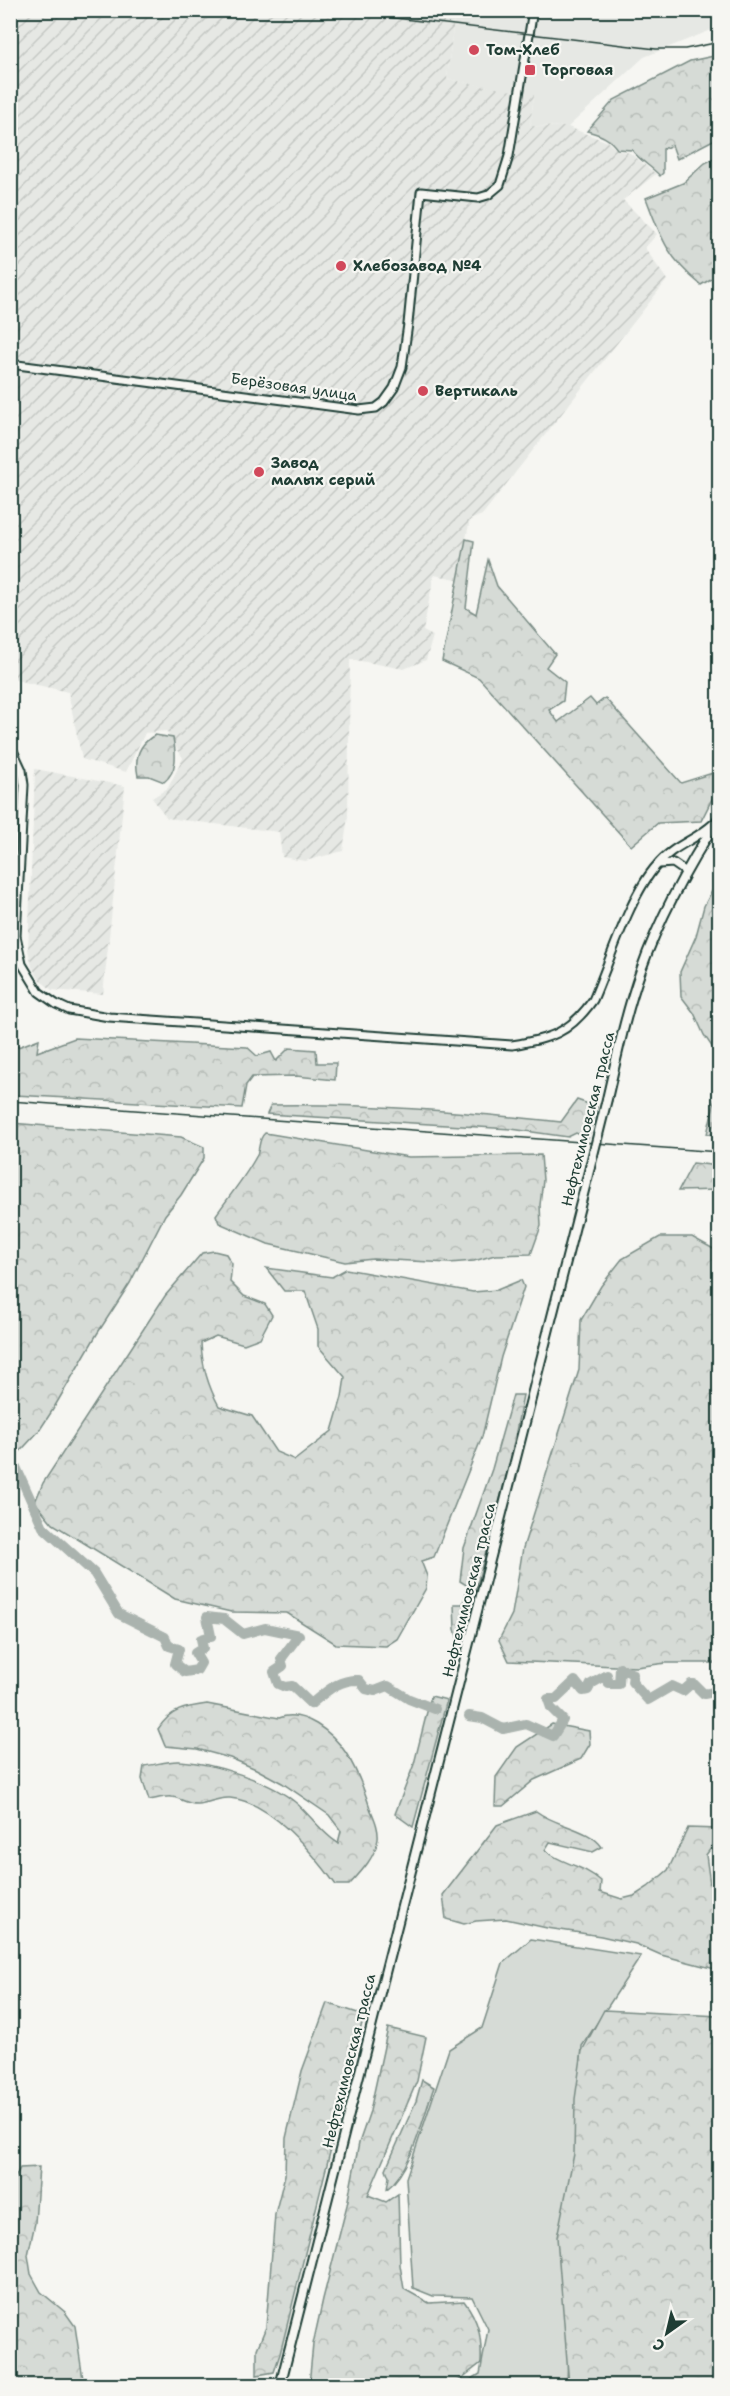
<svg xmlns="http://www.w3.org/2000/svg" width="730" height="2396" font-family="'Shantell Sans',sans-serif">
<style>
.built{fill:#e6e8e4}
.industrial{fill:url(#industrial-furrows)}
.green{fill:#d6dbd6;stroke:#7a8c85;stroke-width:1.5}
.forest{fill:url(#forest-crowns);stroke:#7a8c85;stroke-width:1.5}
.cemetery{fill:url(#cemetery-stones);stroke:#7a8c85;stroke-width:1.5}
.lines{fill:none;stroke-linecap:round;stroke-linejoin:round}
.river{stroke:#aab3ae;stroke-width:10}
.tertiary-casing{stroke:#1f3d34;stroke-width:11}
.secondary-casing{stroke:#1f3d34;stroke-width:12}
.tertiary{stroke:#f6f6f2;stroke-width:7}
.secondary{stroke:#f6f6f2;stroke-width:8}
.rail{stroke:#1f3d34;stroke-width:1.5}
.secondary-bridge-casing{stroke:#1f3d34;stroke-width:12;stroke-linecap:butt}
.secondary-bridge{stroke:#f6f6f2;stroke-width:8}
.poi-dot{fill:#d1495b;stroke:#f6f6f2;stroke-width:2}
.labels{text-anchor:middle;stroke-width:4.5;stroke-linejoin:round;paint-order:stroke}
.poi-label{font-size:15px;font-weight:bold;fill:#1f3d34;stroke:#f6f6f2;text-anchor:start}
.street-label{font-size:15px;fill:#1f3d34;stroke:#f6f6f2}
</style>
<defs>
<pattern id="industrial-furrows" width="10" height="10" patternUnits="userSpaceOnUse" patternTransform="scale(1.5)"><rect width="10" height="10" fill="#e6e8e4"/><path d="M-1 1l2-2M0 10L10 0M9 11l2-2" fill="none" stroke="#c5c8c4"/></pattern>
<pattern id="forest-crowns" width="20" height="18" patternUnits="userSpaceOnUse" patternTransform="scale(1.5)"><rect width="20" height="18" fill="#d6dbd6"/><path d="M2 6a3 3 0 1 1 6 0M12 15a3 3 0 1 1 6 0" fill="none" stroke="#b7bdb8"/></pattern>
<pattern id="cemetery-stones" width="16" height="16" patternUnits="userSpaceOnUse" patternTransform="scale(1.5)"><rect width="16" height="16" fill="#d6dbd6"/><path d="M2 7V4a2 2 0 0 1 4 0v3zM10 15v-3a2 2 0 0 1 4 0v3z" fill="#b7bdb8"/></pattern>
</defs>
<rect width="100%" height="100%" fill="#f6f6f2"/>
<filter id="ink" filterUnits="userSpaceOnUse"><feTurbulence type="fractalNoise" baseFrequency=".0167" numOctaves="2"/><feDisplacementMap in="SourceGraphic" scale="12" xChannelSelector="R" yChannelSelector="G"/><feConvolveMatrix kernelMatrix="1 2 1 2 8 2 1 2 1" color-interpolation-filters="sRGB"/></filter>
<g filter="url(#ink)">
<path class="built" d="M685,10L719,15V27L644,57L568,127L530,126L534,96L447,79L455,11Z"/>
<g class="industrial">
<path d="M11,11H455L447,79L534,95L530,126L568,127L608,142L617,150L630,153L656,174L623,200L657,234L645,248L667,280L482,515L470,520L457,579L434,575L423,631L433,636L426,660L404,669L350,659L348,816L343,851L305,861L282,857L279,832L167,818L152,798L168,788L183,758L166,731L145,733L126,772L82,759L68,692L11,679Z"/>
<path d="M35,769L125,786L103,994L52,990L40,980L32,967L28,950Z"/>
</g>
<path class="green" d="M531,1939L641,1956L582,2046L572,2191L567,2385H462L480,2374L488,2329L472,2297L433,2296L413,2288L406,2178L449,2049L482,2028L503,1963Z"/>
<g class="forest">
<path d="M719,55V137L677,159L672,145L663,149V173L660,176C651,166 640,161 632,150L617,149C609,137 600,135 587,131L614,100L690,61Z"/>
<path d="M719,156V274L701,285C667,257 661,238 646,198L683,183L705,163Z"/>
<path d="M466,539L474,541L466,608L476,614L488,560L497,586L555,654L546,667L565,682L563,701L549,710L558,722L590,698L596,705L605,698L681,783L719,771V785L701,821L658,823L631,846L479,678L442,661Z"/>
<path d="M155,735L173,738C176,753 178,771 164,782L149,776H138C134,758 139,744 155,735Z"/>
<path d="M719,878V1057L704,1035L694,1013L681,996L680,972L696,936L704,906Z"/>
<path d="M11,1034L18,1047L39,1039L37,1052L75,1038L247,1047L257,1056L271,1052L276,1061L289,1048L316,1050L317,1063H336L335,1080L296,1076L252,1077L246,1085L242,1108L15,1095L11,1093Z"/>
<path d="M577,1100L597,1107L588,1138L576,1133L568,1137L511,1129L267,1114L271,1105C368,1103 464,1112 561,1122Z"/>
<path d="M11,1123L181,1137L204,1147V1158L181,1195L165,1215L130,1283L97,1334L52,1411L39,1431L11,1461Z"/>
<path d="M265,1133L409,1157L541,1155L543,1180L540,1205L541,1226L531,1254L495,1255L474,1261L449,1263L373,1259L345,1262L268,1244L219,1223L216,1215C230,1195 246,1176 257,1155C260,1148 258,1139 265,1133Z"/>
<path d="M693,1163L719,1166V1190L678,1191Z"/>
<path d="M660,1237H692L719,1252V1663H666L636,1667L509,1661L499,1640L512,1614L523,1548L579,1370L581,1320L601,1286L622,1259Z"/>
<path d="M214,1251L226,1254L232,1264L230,1282L244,1296L265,1304L272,1315L260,1338L244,1344L216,1336L201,1343C202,1366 208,1386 219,1406L252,1416L276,1452L295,1460L332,1431L342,1397L345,1377L318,1346V1329L305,1291H284L266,1268L332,1277L346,1269L473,1292L497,1290L521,1280L524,1287L501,1357L482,1437L434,1557L421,1561L427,1576L426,1588L397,1639L386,1646L336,1644L287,1613L231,1612L175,1599L53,1524L35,1502L43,1483L165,1296L202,1253Z"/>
<path d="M513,1395H523L511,1458L460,1648L455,1629L454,1604H463L468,1586L460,1581L464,1548L492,1469Z"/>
<path d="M431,1696L447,1700L413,1827L395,1814L414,1764Z"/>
<path d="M207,1704L279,1718C303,1708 333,1733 346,1753C357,1770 364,1789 370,1808C374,1818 379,1828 378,1839C375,1858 361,1872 349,1885H336C314,1854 270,1801 230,1798C219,1797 209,1803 198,1804C188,1805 181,1798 172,1797C165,1796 156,1799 149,1800L142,1779L144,1766C155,1765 169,1760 180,1761C213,1763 270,1781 295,1802C310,1814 322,1834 338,1843L341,1831L329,1815L282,1783L256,1769L230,1758L197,1749L165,1746L158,1729C171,1709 185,1707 207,1704Z"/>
<path d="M552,1724L589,1731L590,1744L581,1759L534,1780L503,1806H495L496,1777L517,1747Z"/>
<path d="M536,1811C557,1827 589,1828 602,1847L593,1852L550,1842L545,1850C562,1865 582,1864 601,1881L600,1892L622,1899L634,1896L648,1887L668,1870L688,1828L719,1829V1837L706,1855L710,1884L719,1892V1970L661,1955L636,1944L601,1936L547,1928L506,1919L476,1921L464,1924L446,1919L443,1895L497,1825Z"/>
<path d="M327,2003L364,2015L280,2354L274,2372L257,2375V2349L266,2327L275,2214L285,2175L286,2138L302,2071Z"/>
<path d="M604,2010L719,2016V2385H569L557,2237L574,2154L575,2099L582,2051Z"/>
<path d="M388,2028L426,2037L417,2081L368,2195L386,2202L398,2194L400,2265L404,2289L429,2303L464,2301C479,2321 482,2337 481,2363L453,2385H309L313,2344L323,2299L347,2205L359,2143L370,2111Z"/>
<path d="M422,2080L434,2087C423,2117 412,2170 387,2189L389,2177L386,2169L416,2101Z"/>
<path d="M39,2167L35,2223L28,2255L31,2274L41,2292L65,2312L75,2326L83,2379L87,2385H11V2186L20,2168Z"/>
</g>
<path class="cemetery" d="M719,1082V1135L707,1134Z"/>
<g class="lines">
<g class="river">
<path d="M10,1470L16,1467L43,1527L94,1573L119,1614L165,1637L169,1646L179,1649L175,1664L185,1672L197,1670L201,1663L195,1653L203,1648L201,1639L211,1636L207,1617L224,1619L243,1634L265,1628L299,1635L281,1659L283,1666L274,1672L278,1684L285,1687L292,1686L311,1704C326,1692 338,1679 359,1680L366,1689L375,1691L388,1686L409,1699L435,1709"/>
<path d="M469,1716L482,1718L503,1729L526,1724L553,1736L563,1720L551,1708L548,1699H556L575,1681L583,1691L588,1690L591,1684L607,1675L609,1684H619L620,1668L633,1674L632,1682L648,1700L672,1686L683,1691L691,1684H694L704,1694L714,1692L720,1695"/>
</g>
<g class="tertiary-casing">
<g id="tertiary">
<path d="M10,364L359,410L376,408L384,402L394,388L402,367L408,324L421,192L478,198L488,195L500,185L509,156L533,10"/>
<path d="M10,744L22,770L24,785L16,936L22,964L39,992L56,1004L69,1010L109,1017L512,1045C551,1038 569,1034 593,1000C610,961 630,895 657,865C672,846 696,840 713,824"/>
<path d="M659,864L673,863L686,872"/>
</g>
</g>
<g class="secondary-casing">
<g id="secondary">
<path d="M607,1099C617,1056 626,1012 641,970C660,916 689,864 720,816"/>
<path d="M280,2386L590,1167"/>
</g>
</g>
<use href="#tertiary" class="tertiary"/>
<use href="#secondary" class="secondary"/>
<g class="rail">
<path d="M328,10L656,49H685L720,42"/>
<path d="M10,1101L720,1152"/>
</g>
<g class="secondary-bridge-casing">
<path id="secondary-bridge" d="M590,1167L607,1099"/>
</g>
<use href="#secondary-bridge" class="secondary-bridge"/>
</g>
</g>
<g class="poi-dot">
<circle cx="474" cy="50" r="6"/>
<rect x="524" y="64" width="12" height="12" rx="3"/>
<circle cx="341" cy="266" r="6"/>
<circle cx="423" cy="391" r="6"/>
<circle cx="259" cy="472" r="6"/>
</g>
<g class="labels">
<g class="poi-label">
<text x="486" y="55">Том-Хлеб</text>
<text x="542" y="75">Торговая</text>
<text x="353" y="271">Хлебозавод №4</text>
<text x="435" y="396">Вертикаль</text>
<text x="271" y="468">Завод<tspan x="271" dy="17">малых серий</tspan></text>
</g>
<g class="street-label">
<text transform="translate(294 387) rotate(8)" y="5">Берёзовая улица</text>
<text transform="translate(588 1119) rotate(-76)" y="5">Нефтехимовская трасса</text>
<text transform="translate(469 1590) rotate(-76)" y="5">Нефтехимовская трасса</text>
<text transform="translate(349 2061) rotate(-76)" y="5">Нефтехимовская трасса</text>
</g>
</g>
<rect width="730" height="2396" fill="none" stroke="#f6f6f2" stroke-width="36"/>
<rect x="18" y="18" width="694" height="2360" fill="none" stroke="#1f3d34" stroke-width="2" filter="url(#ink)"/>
<g transform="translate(667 2333) rotate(214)" stroke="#f6f6f2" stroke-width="4.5" paint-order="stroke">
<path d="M0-4.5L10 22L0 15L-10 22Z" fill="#1f3d34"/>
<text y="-9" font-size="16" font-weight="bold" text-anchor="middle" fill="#1f3d34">С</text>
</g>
</svg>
